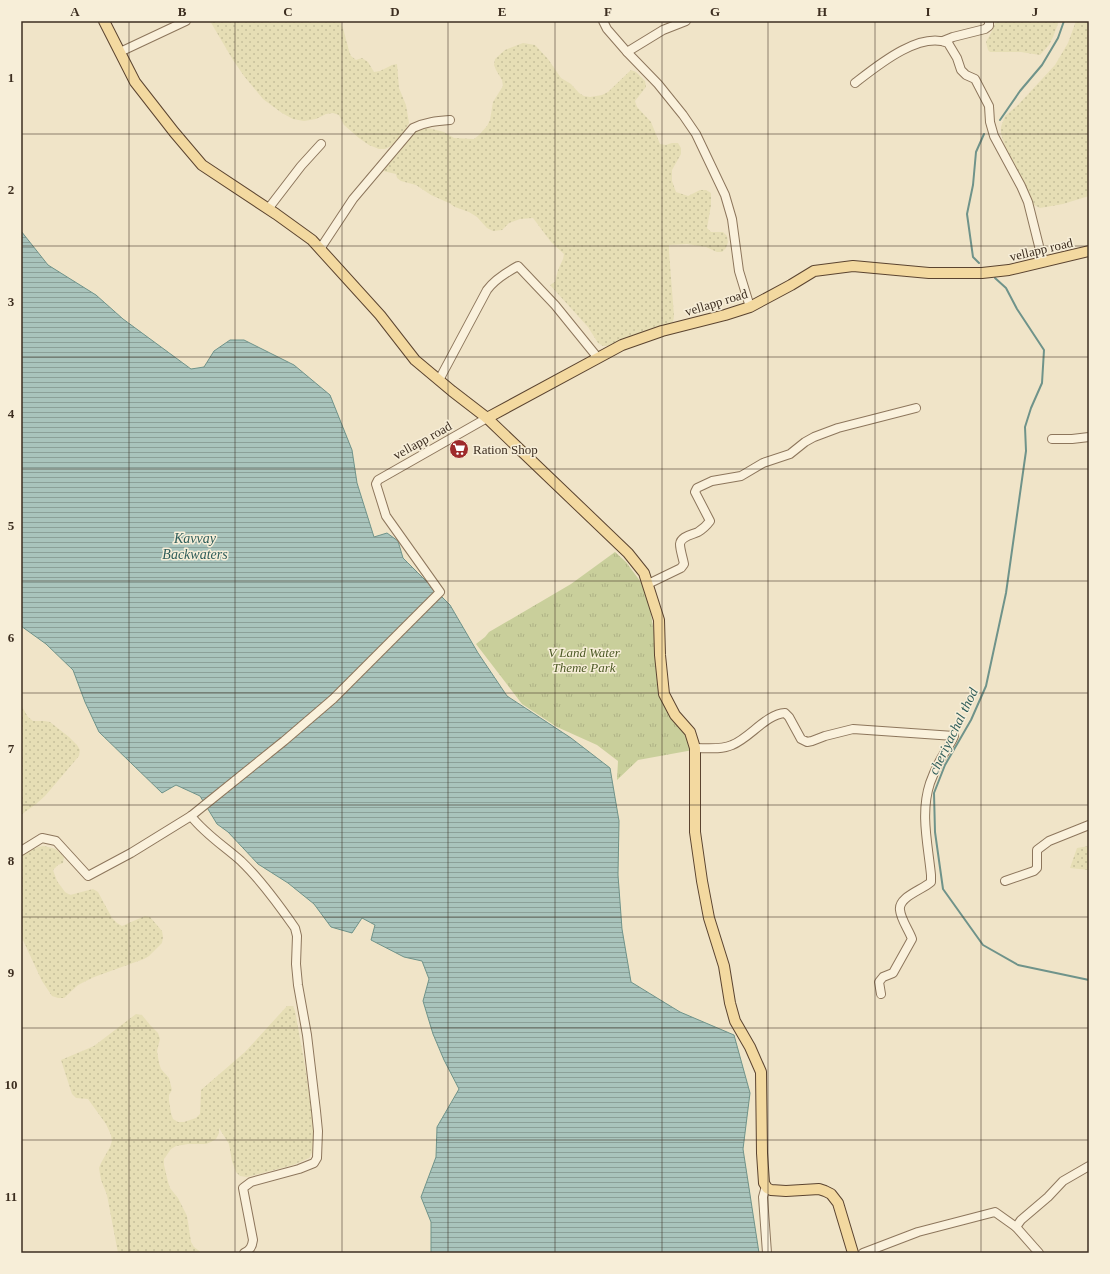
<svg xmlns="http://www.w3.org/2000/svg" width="1110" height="1274" font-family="Georgia,serif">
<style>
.farmland{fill:url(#farmland-dots)}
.grass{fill:url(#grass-tufts)}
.water{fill:url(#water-rules);stroke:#6f938a}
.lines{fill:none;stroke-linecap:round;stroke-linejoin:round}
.stream{stroke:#6f938a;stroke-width:2}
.minor-casing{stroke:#8d765c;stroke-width:10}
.major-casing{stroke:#5b4430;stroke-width:12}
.minor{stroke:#faf1dc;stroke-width:8}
.major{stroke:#f3d9a0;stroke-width:10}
.grid{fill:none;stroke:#3d2e20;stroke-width:1;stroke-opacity:0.55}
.labels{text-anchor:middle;stroke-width:3;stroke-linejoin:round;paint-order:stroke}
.street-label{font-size:13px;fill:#3d2e20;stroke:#f7eed8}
.poi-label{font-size:13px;fill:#3d2e20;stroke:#f7eed8;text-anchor:start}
.park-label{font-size:13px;font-style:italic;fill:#4d5a26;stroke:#f7eed8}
.water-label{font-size:14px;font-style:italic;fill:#2f5d5a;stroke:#f7eed8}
.neatline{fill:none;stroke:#3d2e20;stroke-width:1.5}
.grid-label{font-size:13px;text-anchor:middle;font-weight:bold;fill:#3d2e20}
</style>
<defs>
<pattern id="farmland-dots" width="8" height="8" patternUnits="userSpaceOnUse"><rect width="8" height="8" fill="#e6deb5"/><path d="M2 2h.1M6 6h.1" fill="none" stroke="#c6bf9b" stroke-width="1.8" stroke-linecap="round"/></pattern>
<pattern id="grass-tufts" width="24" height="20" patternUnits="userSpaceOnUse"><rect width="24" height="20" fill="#c9cf9b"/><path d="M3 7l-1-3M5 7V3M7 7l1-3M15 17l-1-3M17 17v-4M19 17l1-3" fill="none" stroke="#aeb285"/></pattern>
<pattern id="water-rules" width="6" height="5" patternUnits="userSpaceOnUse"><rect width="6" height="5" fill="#a9c4bc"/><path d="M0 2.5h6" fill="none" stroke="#8ba098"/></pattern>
</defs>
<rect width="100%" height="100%" fill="#f0e4c8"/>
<g class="farmland">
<path d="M210,21H340L343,28L349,51L351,56L356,60L362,58L368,62L374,72L380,71L392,65L397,64L399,88L406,105L409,123L400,139L391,146L385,149H379L369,145L359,138L344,125L339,115L333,113L326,114L316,119L304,121L293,119L282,113L263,99L244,76L233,60Z"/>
<path d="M996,21H1059L1053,37L1049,45L1040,55L1021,52H990L988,50L986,42L992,31Z"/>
<path d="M1076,21H1089V196L1063,204L1040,208L1034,205L1031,200L1021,177L1006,150L1001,133V127L1005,116L1018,105L1055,65L1068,43Z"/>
<path d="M523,43L535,45L548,59L561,78L571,84L579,93L584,96L590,97L602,95L608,92L631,70L636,72L645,81L646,87L635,101L637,107L651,122L660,144L666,145L672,143H678L681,148V154L672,170V181L676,192L688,196L700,190H706L711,193V205L707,228L711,232H723L727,236L728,242L726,248L722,252H717L706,247L687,244L669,245V252L674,316L673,322L668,325L633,336L609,346H603L598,343L588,327L550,285L555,282L558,270L563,259L564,254L551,242L533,218L520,219L509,223L502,230L493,231L487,228L477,217L469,212L455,207L449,203L431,195L416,185L401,181L397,178L396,174L383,171L413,132L424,127L444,132L454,138L474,139L479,135L487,126L490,120L493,102L503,86L502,80L496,70L494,65L495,59L505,50Z"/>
<path d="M21,705L28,717L33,721H44L50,722L69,737L77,745L80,750L79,756L45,796L36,804L21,815Z"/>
<path d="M44,846L56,849L64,857L63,863L58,865L53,870L57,881L65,892L70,895L93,889L98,892L112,918L117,923L122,926L145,916L150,917L162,931L163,937L162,943L149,956L144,959L94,977L78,985L64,998H58L52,996L42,981L21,936V855L38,847Z"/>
<path d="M1089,846V870L1070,868L1077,848Z"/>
<path d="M287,1006H293L295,1011L306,1072L314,1127L312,1152L309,1158L293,1165L247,1177L240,1176L236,1172L232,1161L229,1144L219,1128V1133L216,1139L211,1142L206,1144H188L176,1146L171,1149L164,1159V1165L168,1182L170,1188L178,1198L187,1216L191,1242L194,1247L202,1253H118L107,1195L101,1180L99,1168L101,1163L110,1147L112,1141L111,1135L106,1124L88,1099L76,1098L72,1094L61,1060L94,1046L136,1014L142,1015L150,1025L158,1033L160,1039L157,1051L159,1063L161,1069L169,1078L172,1090L169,1095V1101L171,1113L173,1119L178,1122H184L196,1118L200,1114L201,1090L245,1052Z"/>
</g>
<path class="grass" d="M615,552L626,562L643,585L648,596L655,639L659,681L693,750L638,760L617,780L618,761L597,745L557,727L522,704L476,644L485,637L489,632L571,584Z"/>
<path class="water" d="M21,231L48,265L96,295L123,319L191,369L204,367L214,351L230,340H244L294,365L330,395L352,450L357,483L374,537L387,533L398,541L403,558L450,605L478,653L507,696L571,738L610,768L619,821L618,875L622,929L631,982L680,1012L734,1035L750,1093L743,1149L759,1253H431V1222L421,1197L436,1157L437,1127L459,1089L444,1060L433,1034L423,1001L429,979L422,961L404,957L371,940L375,925L362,918L352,933L331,927L314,904L288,883L258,864L228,832L217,824L200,796L176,785L162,793L99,732L85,702L73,670L46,644L21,626Z"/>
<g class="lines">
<g class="stream">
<path d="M1000,120L1020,91L1042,65L1058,38L1064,21"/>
<path d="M979,263L973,257L967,214L973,185L976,152L984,134"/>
<path d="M995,278L1006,288L1017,309L1044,350L1042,383L1031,408L1025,427L1026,451L1006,593L986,686L971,720L945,765L934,793L935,832L943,889L983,945L1018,965L1089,980"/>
</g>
<g class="minor-casing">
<g id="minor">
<path d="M603,21L607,29L627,52L658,84L683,115L696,134L725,195L732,219L739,271L750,307"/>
<path d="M943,41L953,37L985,29L989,26V21"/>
<path d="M120,52L186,21"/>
<path d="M627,52L663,30L686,21"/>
<path d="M855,83C877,66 919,31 948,43L957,58L961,70L966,75L975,79L989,106L990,122L994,136L1021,186L1028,202L1043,262"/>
<path d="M268,209L301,166L321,144"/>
<path d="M320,249L353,199L413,128C425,122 437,121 450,120"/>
<path d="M439,380L487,290C495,279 507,272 518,266L555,305L598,358"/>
<path d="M1052,439H1072L1089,437"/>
<path d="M648,584L681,568L684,564C683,558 680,550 680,544C681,536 692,535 698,532C703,529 707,525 710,521L695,492L697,488L712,481L741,476L763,463L790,454L805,442L814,437L838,428L916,408"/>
<path d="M695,748C706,748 721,750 732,745C750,738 766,714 785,713L789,717L801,739L807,742L812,741L825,736L853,729L954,736C952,742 948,746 945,752C939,761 934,772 930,783C920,813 928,844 931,875V882C922,890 898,897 900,910C901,920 909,930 912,939L893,973L883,977L879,982L881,994"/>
<path d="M191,816C205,834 224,846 241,861C261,880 279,905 295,928L297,936L296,964L298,985L307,1035L316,1111L318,1131L317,1158L314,1163L299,1169L251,1182L243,1188L253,1240C252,1247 250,1250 244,1253"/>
<path d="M21,851L42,838L56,841L88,876L131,853L191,816L284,741L333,699L440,592L386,516L376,484L378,480L487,418"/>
<path d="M1005,881L1034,871L1037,868V850L1049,841L1089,825"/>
<path d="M766,1186L763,1197L767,1253"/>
<path d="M1016,1227L1039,1253"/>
<path d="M863,1253L918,1232L995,1212L1016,1227L1021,1220L1048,1197L1063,1181L1089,1166"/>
</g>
</g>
<g class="major-casing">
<g id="major">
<path d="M104,21L135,82L174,132L202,165L276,214L312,240L380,315L415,360L452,391L487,418L628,553L644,573L659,620L660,655L664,694L675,715L690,732L695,748V832L702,881L709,918L724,966L730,1003L735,1021L750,1047L761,1072L762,1153L764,1183L767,1188L771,1190L786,1191L819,1189L825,1191L831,1194L838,1203L853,1253"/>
<path d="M487,418L622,345L662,331L725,315L750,307L791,285L814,271L853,266L929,273H982L1009,270L1089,251"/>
</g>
</g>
<use href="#minor" class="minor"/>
<use href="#major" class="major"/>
</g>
<path class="grid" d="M129,21V1253M235,21V1253M342,21V1253M448,21V1253M555,21V1253M662,21V1253M768,21V1253M875,21V1253M981,21V1253M21,134H1089M21,246H1089M21,357H1089M21,469H1089M21,581H1089M21,693H1089M21,805H1089M21,917H1089M21,1028H1089M21,1140H1089"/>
<defs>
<g id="supermarket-disc" transform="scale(1)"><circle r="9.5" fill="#9e2a2b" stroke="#f7eed8"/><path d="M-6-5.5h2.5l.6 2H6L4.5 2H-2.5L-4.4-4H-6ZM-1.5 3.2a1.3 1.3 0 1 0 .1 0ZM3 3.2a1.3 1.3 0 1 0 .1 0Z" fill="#fff"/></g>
</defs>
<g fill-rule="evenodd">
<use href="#supermarket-disc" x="459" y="449"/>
</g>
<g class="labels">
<g class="street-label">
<text transform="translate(1041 249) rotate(-13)" y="5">vellapp road</text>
<text transform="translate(716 302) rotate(-17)" y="5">vellapp road</text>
<text transform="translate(422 440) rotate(-29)" y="5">vellapp road</text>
</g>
<g class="poi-label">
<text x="473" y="454">Ration Shop</text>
</g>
<g class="park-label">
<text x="584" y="657">V Land Water<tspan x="584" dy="15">Theme Park</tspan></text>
</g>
<g class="water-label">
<text x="195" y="543">Kavvay<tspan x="195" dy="16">Backwaters</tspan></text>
<text transform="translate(953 731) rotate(-64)" y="5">cheriyachal thod</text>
</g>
</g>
<rect width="1110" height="1274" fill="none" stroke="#f7eed8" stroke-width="44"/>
<rect x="22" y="22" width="1066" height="1230" class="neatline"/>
<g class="grid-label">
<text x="75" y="16">A</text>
<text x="182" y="16">B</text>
<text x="288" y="16">C</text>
<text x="395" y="16">D</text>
<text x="502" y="16">E</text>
<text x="608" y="16">F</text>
<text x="715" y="16">G</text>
<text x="822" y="16">H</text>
<text x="928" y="16">I</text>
<text x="1035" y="16">J</text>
<text x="11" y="82">1</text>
<text x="11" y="194">2</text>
<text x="11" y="306">3</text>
<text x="11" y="418">4</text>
<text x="11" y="530">5</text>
<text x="11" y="642">6</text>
<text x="11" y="753">7</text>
<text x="11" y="865">8</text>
<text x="11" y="977">9</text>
<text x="11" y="1089">10</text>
<text x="11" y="1201">11</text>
</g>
</svg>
